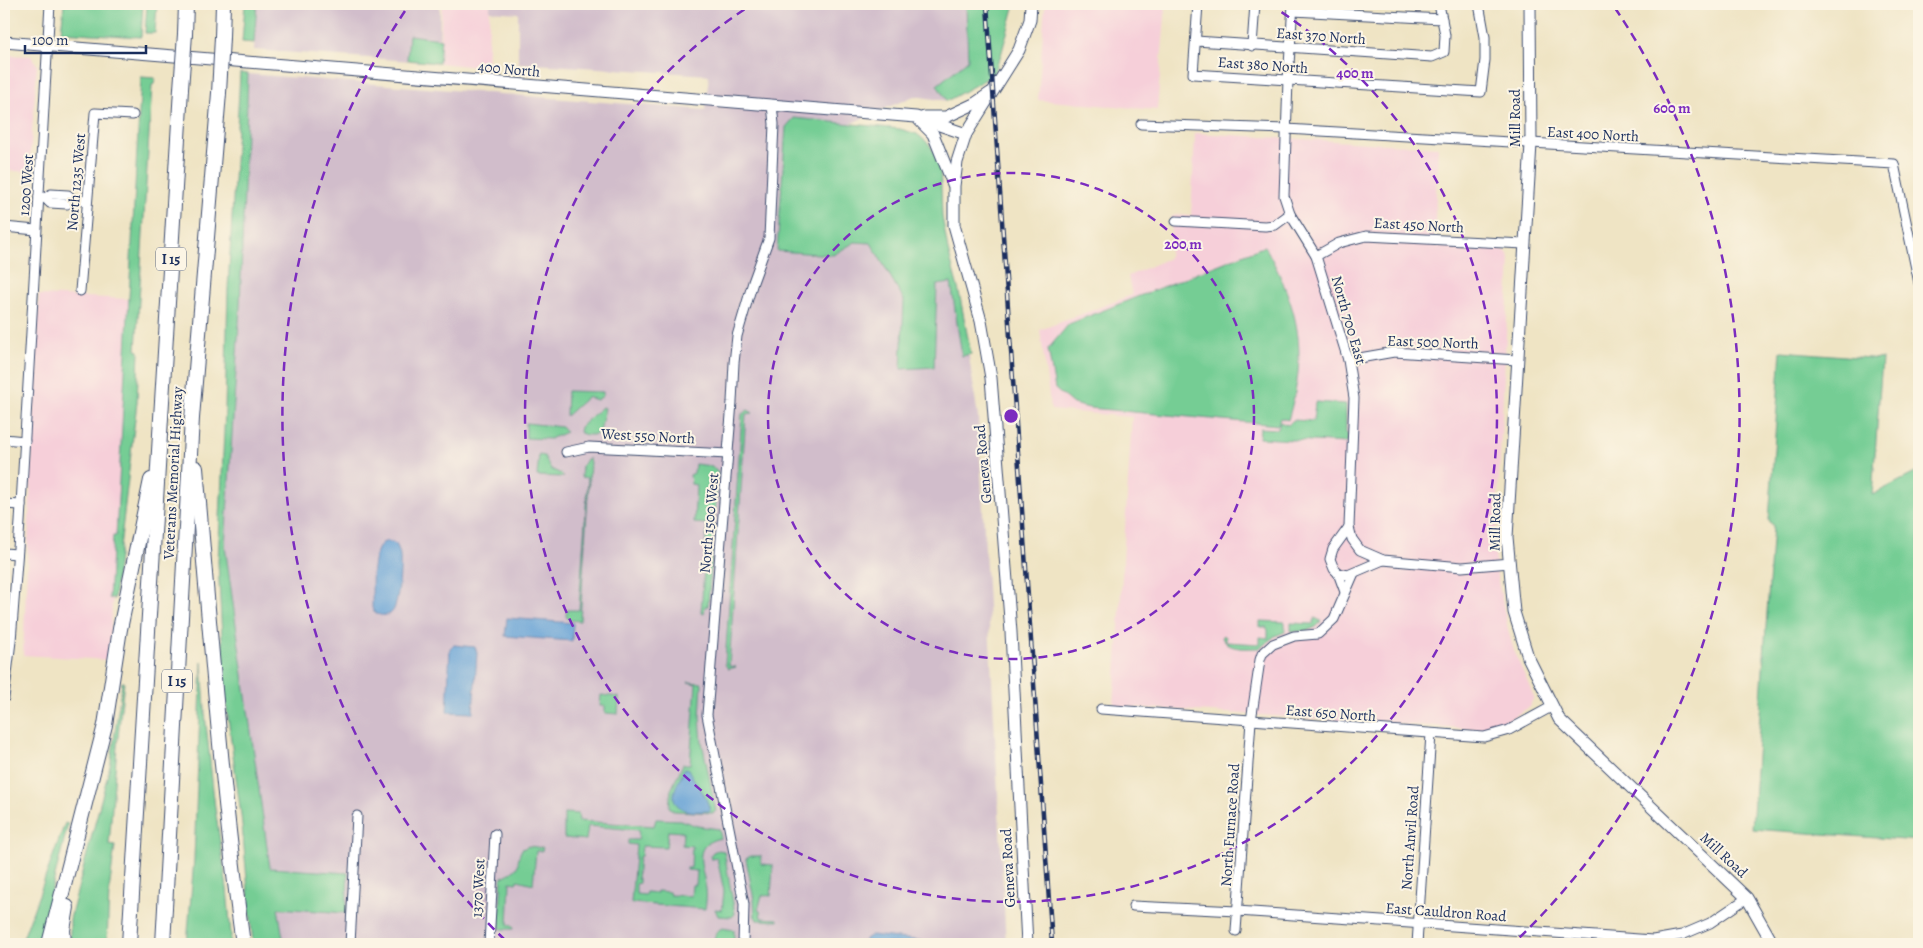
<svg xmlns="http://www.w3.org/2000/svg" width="1923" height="948" font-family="Alegreya,serif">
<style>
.built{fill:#f6cfd9}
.industrial{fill:#d1bdcb}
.green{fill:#74cd94;stroke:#487e79;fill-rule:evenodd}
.water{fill:#65a1d6;stroke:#40689a}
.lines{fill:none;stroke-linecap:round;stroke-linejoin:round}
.minor-casing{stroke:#3b4a6d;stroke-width:11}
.major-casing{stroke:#3b4a6d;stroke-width:13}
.highway-casing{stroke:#3b4a6d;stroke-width:16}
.minor{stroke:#fff;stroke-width:9}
.major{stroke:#fff;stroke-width:11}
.highway{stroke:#fff;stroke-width:14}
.rail-casing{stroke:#1b2f5e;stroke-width:4.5}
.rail{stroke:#fcf5e5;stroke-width:2.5;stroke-dasharray:8;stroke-linecap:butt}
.highway-bridge-casing{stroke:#3b4a6d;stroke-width:16;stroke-linecap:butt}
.highway-bridge{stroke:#fff;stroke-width:14}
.ring{fill:none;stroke:#7b2cbf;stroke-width:2.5;stroke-dasharray:9 6}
.labels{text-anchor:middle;stroke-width:4;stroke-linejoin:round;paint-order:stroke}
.shield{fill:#fcf5e5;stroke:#5e6a86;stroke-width:1}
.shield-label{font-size:14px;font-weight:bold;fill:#1b2f5e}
.street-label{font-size:15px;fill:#1b2f5e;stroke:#fcf5e5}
.centre{fill:#7b2cbf;stroke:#fcf5e5;stroke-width:2.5}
.ring-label{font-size:15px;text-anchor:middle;font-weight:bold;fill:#7b2cbf;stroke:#fcf5e5;stroke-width:4;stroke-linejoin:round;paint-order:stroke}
</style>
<rect width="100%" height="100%" fill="#fcf5e5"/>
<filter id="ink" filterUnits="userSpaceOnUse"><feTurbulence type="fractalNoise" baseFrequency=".02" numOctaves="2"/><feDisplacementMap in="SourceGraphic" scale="10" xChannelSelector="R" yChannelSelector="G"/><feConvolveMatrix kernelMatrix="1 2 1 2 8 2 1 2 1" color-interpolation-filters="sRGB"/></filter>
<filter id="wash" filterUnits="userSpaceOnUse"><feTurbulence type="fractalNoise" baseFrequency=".0096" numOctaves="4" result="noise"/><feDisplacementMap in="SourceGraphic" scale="20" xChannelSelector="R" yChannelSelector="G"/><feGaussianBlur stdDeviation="1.12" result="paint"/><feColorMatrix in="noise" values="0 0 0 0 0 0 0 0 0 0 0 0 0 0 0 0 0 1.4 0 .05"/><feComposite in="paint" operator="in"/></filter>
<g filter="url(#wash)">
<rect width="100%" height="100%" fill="#efe4c4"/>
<g class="built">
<path d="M442,4H490L487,68L439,63Z"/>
<path d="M1045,4H1166L1157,110L1038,100Z"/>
<path d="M4,55L31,56L37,65L29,172L4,170Z"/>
<path d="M1195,133L1438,147L1434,246L1502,250L1508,254L1510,259L1495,552L1497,576L1508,629L1514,651L1534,697L1529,707L1513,717L1497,725L1478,729L1114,706L1132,417L1051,410L1040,330L1132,295L1128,276L1169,258L1172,215L1191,216Z"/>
<path d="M39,295L130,299L109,660L23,655Z"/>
</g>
<g class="industrial">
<path d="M257,4H440L439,63L254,50Z"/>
<path d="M490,4H966L968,60L938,85L947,101L914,96L824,135L942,228L960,296L978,417L1006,944H279L220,548L248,74L705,110L709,75L518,63V13L490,11Z"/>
</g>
<g class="green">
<path d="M64,4H143L141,37L61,32Z"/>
<path d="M147,4H157L155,33H145Z"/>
<path d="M245,4H257L254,43L242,42Z"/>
<path d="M966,4H1015L1001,55L993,75L947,101L937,85L968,60Z"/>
<path d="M409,35L441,39L439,63L407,60Z"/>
<path d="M240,73L248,74L240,307L225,546L270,868L348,873L346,913L278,908L284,944H253L241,815L225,695L218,562L225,410L228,289Z"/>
<path d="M141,77L155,78L154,84L152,85L136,350L139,351L137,402L114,599L109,598L113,536H116Z"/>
<path d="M794,118L900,129L917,134L929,144L940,161L942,216L948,250L959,292L971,354L962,356L951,283L937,285L934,367L901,369L904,300L871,243L855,242L833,255L777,251L786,127Z"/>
<path d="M1265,246C1299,309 1309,350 1288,420L1280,418L1278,425L1089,408L1073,404L1055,389L1048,349L1069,324Z"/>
<path d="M1781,351L1882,359L1872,495L1919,471V841L1752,829L1773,526L1769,520Z"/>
<path d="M567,391L603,392V396L597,400L587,397L566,416Z"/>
<path d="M1316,402L1346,404V433L1348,434L1347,443L1259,438L1260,428L1278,429L1280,422L1288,425L1293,420L1313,421L1315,403Z"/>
<path d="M602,407L605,408L600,432C595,436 585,436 579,432L580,427Z"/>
<path d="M748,410L753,413L746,414L729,666L736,667L728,669L725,664L742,414Z"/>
<path d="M526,423L562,427L566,432L550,439L526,438Z"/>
<path d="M539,455L544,456L551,469L561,474L564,477L537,476Z"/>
<path d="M589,458L590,463L580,621L569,620L566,616L567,610H579L588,478L581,477L582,466L586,459Z"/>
<path d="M695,464L712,466L718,473L708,606H705L704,614L701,613L707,524L694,523L696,485L691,484L690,475L694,473Z"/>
<path d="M1315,618L1321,621C1317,631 1300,632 1291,631V623L1313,624Z"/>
<path d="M1260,621L1285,622V632L1275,636L1260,648C1247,648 1227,651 1222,637L1224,635L1226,637V642L1260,644V637L1268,638V630L1266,627H1260Z"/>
<path d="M202,662L206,724L215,808L227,888L231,935L230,944H187L194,859Z"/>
<path d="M122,682H124L117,746L109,845L115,846L109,891L107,944H70V919L111,762Z"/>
<path d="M688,682L702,683L700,717L702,742L716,811L713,813L674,811L669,807L671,790L683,764H690L696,684Z"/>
<path d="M601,695L619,697L618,714L605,713V706H600Z"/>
<path d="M566,813L578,814L579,821L654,826L656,819L680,820L697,826L719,829L721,838C690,844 703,867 706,889C707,895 706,902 705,909L631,903L636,845L628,844V840H638L639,830L588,826L586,840L564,838V814ZM668,831L683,832L682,845L692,846L691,868H687V870L697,871L696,885H692L691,896L670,895L669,892L657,891V893L646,892L645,895L636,894V884L639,883V879H637L639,857L641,856L642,846L666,847Z"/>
<path d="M65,823L68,824L48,904L41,944H21Z"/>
<path d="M529,846L543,848L542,851H536L533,884L518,880L516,883L510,882L508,925L513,926L514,929H501L499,926L502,877C526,866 513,866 522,849Z"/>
<path d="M718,850L724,851L735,914L732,917L718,916L715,909L722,910L724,891L717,858L711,859L710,856L713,852Z"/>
<path d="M750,856H761V864L773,865L771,896L762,895L758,910L760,911L761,918L778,919V921L758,920L755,917L754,900L746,859Z"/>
<path d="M722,928L734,930V944H713L716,932Z"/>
</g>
<g class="water">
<path d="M388,541L396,544C398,548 400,552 400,556C401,566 399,608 391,613C386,617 381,615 376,614L372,608C373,588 369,559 382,543Z"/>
<path d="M507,618L573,623L572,641L505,636Z"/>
<path d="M454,645L475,647L477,653L473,713L447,712L450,648Z"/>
<path d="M685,768L688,769C696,786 706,792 710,811C701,811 688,813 681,808C669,800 675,788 680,779C682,774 682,772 685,768Z"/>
<path d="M871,935L924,941L926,944H865V939Z"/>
</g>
</g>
<g filter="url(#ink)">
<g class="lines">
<g class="minor-casing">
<g id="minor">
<path d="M1198,4L1193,74L1481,92L1485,60V37L1479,4"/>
<path d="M1293,4L1288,80L1284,196L1290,214L1316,256L1348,360L1354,398L1349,527L1352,539L1360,550L1383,560L1462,567L1510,563"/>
<path d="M1293,11L1442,19"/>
<path d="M1196,41L1432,57L1444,52L1445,35L1439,4"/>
<path d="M1252,46L1255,4"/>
<path d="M1141,124L1286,129L1894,164L1919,283"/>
<path d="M39,197L45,198L51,194L68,195L74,200L87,201"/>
<path d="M45,198L50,203L67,204L74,200"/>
<path d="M1176,221L1265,226L1275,225L1290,214"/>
<path d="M4,227L36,230"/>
<path d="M1316,256L1339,243L1366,236L1524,244"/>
<path d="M80,291L95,113L133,115"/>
<path d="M1348,360L1394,352L1517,360"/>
<path d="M4,439L25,441"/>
<path d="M566,452L589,447L728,454"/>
<path d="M4,504L21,505"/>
<path d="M4,553L17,554"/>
<path d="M1338,573L1348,575L1383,560"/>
<path d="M1345,592L1338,573L1334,569L1330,559L1333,549L1349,527"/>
<path d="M4,698L11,641L20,522L50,4"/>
<path d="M1101,709L1484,737L1509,730L1553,706"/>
<path d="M1133,906L1237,911L1653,940L1682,935L1710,923L1747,898"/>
<path d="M1236,931L1251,721L1260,660L1262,654L1273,644L1294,636L1318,634L1334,619L1354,573"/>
<path d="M350,944L357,816"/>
<path d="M489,944L495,834"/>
<path d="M743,944L744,904L707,715L732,402L734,363L737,336L753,282L769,238L774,124L772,105"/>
<path d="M1417,944L1431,734"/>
</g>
</g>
<g class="major-casing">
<g id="major">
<path d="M1530,4L1531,144L1507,537L1514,612L1528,657L1559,719L1747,898L1773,944"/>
<path d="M4,42L916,117L966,134"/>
<path d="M924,117H946L974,104L990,93"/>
<path d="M919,120L933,134L953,184"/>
<path d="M1027,944L1011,632L991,378L981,321L954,225V186L957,162L966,134L1019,50L1030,20L1031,4"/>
</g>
</g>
<g class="highway-casing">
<g id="highway">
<path d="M185,34L186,4"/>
<path d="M222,37L223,4"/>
<path d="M196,468C210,627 221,786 243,944"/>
<path d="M49,944L105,725L120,629L151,480"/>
<path d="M64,944L63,930L67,907"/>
<path d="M129,944L181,89"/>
<path d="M163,944L192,418L219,93"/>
</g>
</g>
<use href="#minor" class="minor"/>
<use href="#major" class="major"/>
<use href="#highway" class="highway"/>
<g class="rail-casing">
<path id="rail" d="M987,4L1052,944"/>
</g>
<use href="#rail" class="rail"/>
<g class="highway-bridge-casing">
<g id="highway-bridge">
<path d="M181,89L185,34"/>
<path d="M219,93L222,37"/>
</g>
</g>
<use href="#highway-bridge" class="highway-bridge"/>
</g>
</g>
<g class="ring">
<circle cx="1011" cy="416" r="243"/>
<path d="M1269 4A486 486 0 1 1 753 4"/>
<path d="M505 940A729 729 0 0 1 407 8M1615 8A729 729 0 0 1 1517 940"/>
</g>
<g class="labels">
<g class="shield">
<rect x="156" y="247.5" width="30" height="23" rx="4"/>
<rect x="162" y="669.5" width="30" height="23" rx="4"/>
</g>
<g class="shield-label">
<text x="171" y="264">I 15</text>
<text x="177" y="686">I 15</text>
</g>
<g class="street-label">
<text transform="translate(1321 36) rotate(4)" y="5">East 370 North</text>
<text transform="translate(1263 65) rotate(4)" y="5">East 380 North</text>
<text transform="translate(509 69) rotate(5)" y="5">400 North</text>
<text transform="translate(1515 118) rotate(-90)" y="5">Mill Road</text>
<text transform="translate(1593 134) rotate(3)" y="5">East 400 North</text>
<text transform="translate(76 182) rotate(-85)" y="5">North 1235 West</text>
<text transform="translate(26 185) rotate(-86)" y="5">1200 West</text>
<text transform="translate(1419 225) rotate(3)" y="5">East 450 North</text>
<text transform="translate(1349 320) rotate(74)" y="5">North 700 East</text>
<text transform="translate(1433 342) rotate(2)" y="5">East 500 North</text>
<text transform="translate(648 436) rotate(3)" y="5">West 550 North</text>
<text transform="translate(983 464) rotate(-95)" y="5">Geneva Road</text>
<text transform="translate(173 473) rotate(-87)" y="5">Veterans Memorial Highway</text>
<text transform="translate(1495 522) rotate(-89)" y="5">Mill Road</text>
<text transform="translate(709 523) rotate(-85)" y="5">North 1500 West</text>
<text transform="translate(1331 713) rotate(4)" y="5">East 650 North</text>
<text transform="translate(1230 825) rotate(-86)" y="5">North Furnace Road</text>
<text transform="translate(1410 838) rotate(-86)" y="5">North Anvil Road</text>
<text transform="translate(1724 855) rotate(43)" y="5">Mill Road</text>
<text transform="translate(1008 868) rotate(-93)" y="5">Geneva Road</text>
<text transform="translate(478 888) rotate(-87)" y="5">1370 West</text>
<text transform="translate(1446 912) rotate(4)" y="5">East Cauldron Road</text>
</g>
</g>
<circle cx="1011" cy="416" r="8" class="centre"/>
<g class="ring-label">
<text x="1355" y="78">400 m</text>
<text x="1672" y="113">600 m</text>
<text x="1183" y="249">200 m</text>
</g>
<rect width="1923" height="948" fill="none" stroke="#fcf5e5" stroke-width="20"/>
<path d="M25 45v8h121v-8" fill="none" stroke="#1b2f5e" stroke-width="2.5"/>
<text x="32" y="45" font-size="15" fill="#1b2f5e" stroke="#fcf5e5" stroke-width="4" paint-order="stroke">100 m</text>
</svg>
